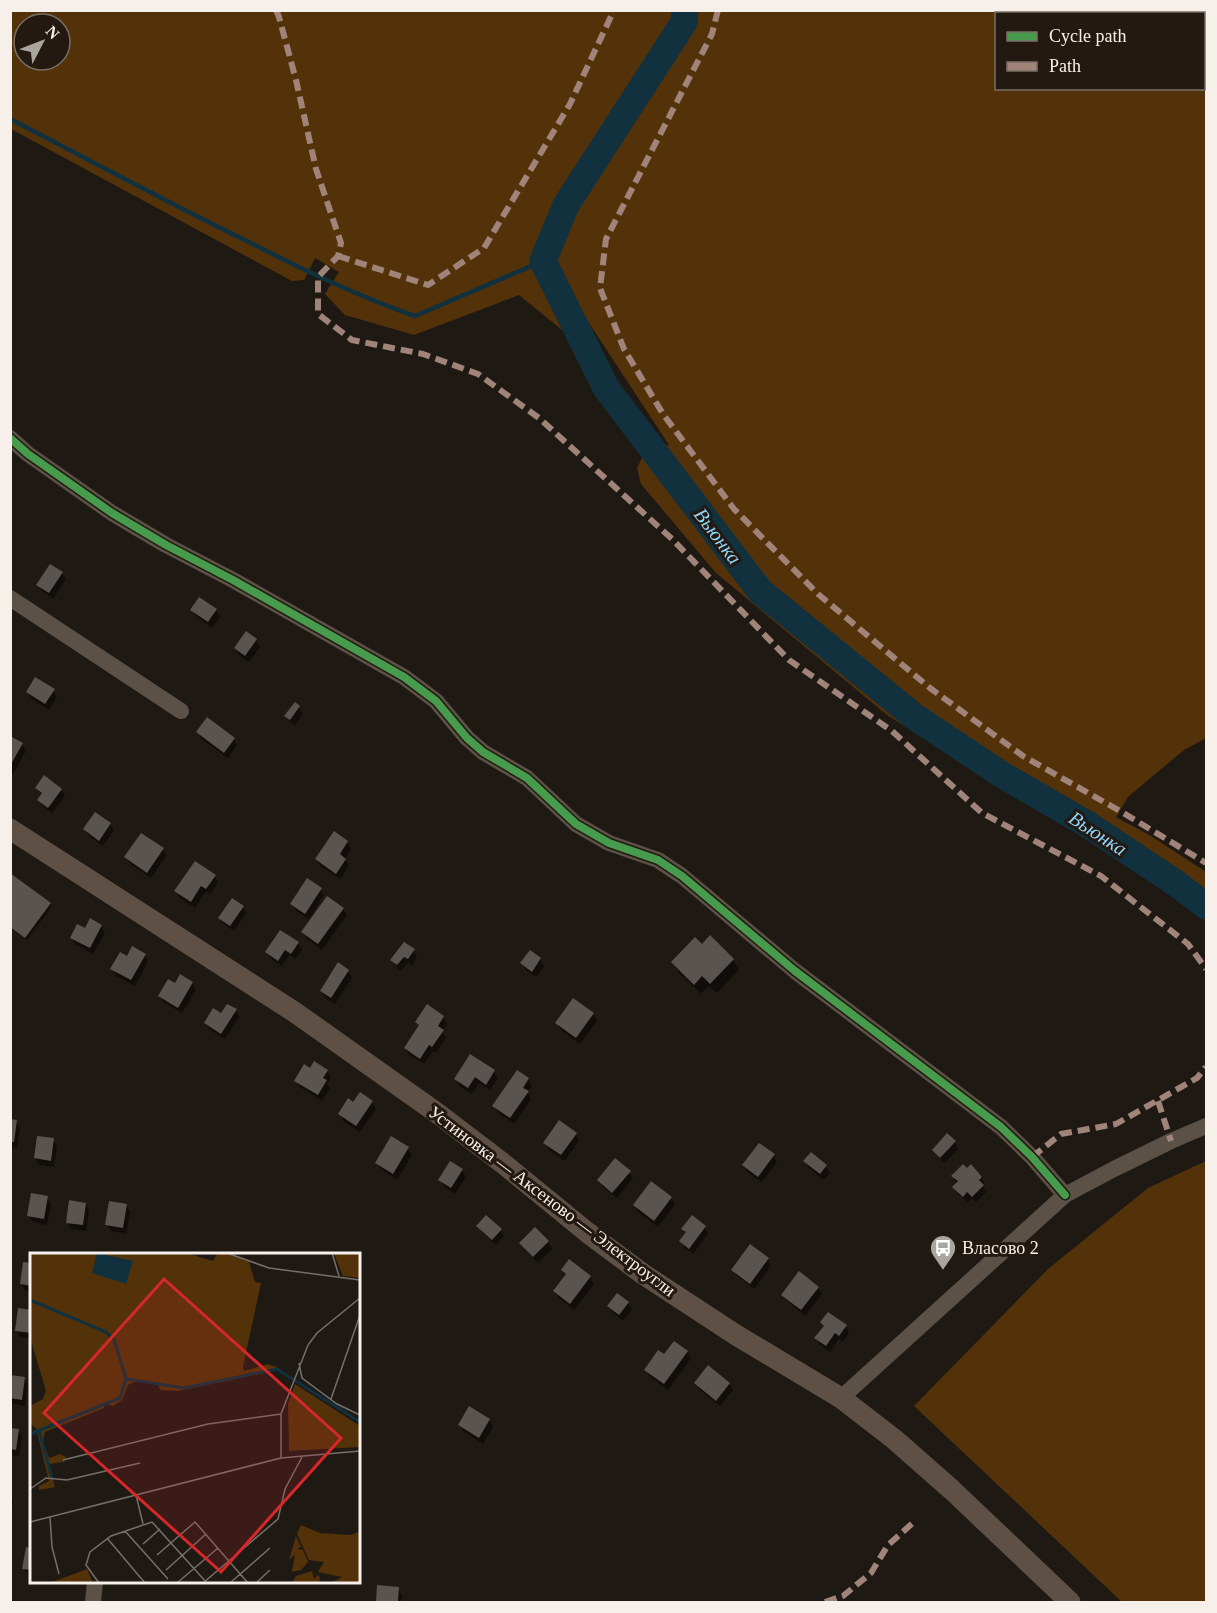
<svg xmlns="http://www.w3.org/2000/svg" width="1217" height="1613" font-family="'Times New Roman',serif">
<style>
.green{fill:#53320a;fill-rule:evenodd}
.shadow{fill:#0007}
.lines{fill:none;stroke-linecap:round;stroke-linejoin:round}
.stream{stroke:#11313f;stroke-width:4.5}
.river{stroke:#11313f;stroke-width:27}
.building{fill:#595450}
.minor{stroke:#5c5146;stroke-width:16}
.major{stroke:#5e5044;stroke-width:21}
.quiet{stroke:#a18479;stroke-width:6;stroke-dasharray:12 6;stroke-linecap:butt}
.cycleway-casing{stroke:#231910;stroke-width:11}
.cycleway{stroke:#469c4c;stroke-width:8}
.labels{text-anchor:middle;stroke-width:6;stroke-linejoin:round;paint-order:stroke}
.street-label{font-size:18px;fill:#f7f0ea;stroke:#231910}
.poi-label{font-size:18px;fill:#f7f0ea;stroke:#231910;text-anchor:start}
.water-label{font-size:20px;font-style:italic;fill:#8fd7fe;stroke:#231910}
.inset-river{fill:none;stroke:#11313f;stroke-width:3}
.inset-road{fill:none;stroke:#756f6a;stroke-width:1.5}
.view{fill:#d62828;fill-opacity:0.15;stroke:#d62828;stroke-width:3}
.inset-edge{fill:none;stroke:#f7f0ea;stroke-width:3}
</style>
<rect width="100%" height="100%" fill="#1f1914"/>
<g class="green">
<path d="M10,11H1206V738L1184,750L1128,797L1116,817L1151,836L1206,872V921L1163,885L887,715L716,573L641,484L637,468L645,452L669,445L587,320L562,330L519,295L414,335L345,315L325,294L339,272L315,258L304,280L292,281L11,129ZM996,14H1204V88H996ZM24,24H60V60H24Z"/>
<path d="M1206,1161V1602H1122L914,1406L1048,1269L1148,1188Z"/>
</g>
<g class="shadow">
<path d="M62,573L66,579L53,599L42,591L38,585Z"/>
<path d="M192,610H216L220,617L212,628L196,616Z"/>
<path d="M256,640L260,647L249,662L239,655L235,648Z"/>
<path d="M53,690L57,697L49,710L32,699L28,692Z"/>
<path d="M295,704L299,707L303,714L295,726L290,722L286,716Z"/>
<path d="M198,732L234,739L237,745L228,758L201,739Z"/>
<path d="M10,738L22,744L26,751L10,779Z"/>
<path d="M37,788L61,790L65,796L52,813L42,806L39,800L42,795Z"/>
<path d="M110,824L114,830L103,846L89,836L85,829Z"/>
<path d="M334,833L347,842L351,849L345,859L349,866L340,879L320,866L316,859Z"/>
<path d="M163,849L166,856L151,878L130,864L126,858Z"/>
<path d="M10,875L50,904L52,906L27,940L10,928Z"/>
<path d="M215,876L218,882L210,895L206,891L195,908L180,898L176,891Z"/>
<path d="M320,889L324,895L309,919L296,911L292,904Z"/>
<path d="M243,907L246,913L234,931L224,924L220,918Z"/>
<path d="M343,909L347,915L322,950L307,939L303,932Z"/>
<path d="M101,926L105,933L93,954L75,944L72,937L85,930Z"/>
<path d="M298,943L302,950L295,959L289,955L282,966L271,959L267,952Z"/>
<path d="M702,946L733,960L739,970L717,993L709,986L701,994L679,973L673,962Z"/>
<path d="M413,950L417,957L412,965L408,962L401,971L396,967L392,960Z"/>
<path d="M530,952L540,959L544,966L536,977L526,970L522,963Z"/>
<path d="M145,955L148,961L135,986L116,976L112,969L127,958Z"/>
<path d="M348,971L352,977L335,1004L325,998L321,991Z"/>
<path d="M192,983L196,990L182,1013L163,1002L160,996L175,985Z"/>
<path d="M236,1010L239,1017L225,1039L209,1029L205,1023Z"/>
<path d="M593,1014L597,1021L580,1044L561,1030L557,1023Z"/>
<path d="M443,1017L447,1024L442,1031L446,1038L436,1053L433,1051L424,1064L409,1055L405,1048L420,1027L417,1022Z"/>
<path d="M470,1056L494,1072L498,1078L490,1090L479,1083L472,1094L459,1086L456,1079Z"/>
<path d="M310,1070L327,1071L331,1078L327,1084L330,1088L322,1101L300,1087L296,1081Z"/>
<path d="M518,1072L528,1079L532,1086L528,1093L531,1099L514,1124L498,1113L494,1106Z"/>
<path d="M372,1102L376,1109L360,1132L343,1121L340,1114L354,1104Z"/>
<path d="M10,1120L16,1121L20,1128L17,1148L10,1147Z"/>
<path d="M575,1134L579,1140L565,1161L549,1150L545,1143Z"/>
<path d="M392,1139L408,1149L412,1155L397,1180L381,1169L377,1163Z"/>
<path d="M53,1140L57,1146L54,1167L39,1165L36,1158Z"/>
<path d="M955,1142L958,1149L945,1163L938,1157L934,1150Z"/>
<path d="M773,1155L777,1162L762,1182L747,1172L744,1165Z"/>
<path d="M805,1161L826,1166L830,1173L824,1180L809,1168Z"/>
<path d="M462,1170L466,1177L455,1194L444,1186L440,1180Z"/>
<path d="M629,1172L633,1178L617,1198L603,1187L599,1180Z"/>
<path d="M953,1177H981L985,1184L983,1186L986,1192L976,1202L972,1198L968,1202L958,1194L954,1187L957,1184Z"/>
<path d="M47,1197L51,1204L47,1225L33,1222L29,1216Z"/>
<path d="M671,1198L675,1204L658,1227L638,1212L635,1205Z"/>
<path d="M86,1204L89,1211L86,1231L71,1229L68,1222Z"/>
<path d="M126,1205L130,1212L126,1234L111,1231L107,1224Z"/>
<path d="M478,1226L501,1230L504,1236L496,1245L482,1232Z"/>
<path d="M704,1227L708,1234L693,1254L685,1248L681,1241L686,1234L683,1229Z"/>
<path d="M548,1242L552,1249L538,1263L525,1250L521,1243Z"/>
<path d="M768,1259L771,1266L754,1289L737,1276L733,1270Z"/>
<path d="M32,1264V1292L25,1291L21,1284Z"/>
<path d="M562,1270L590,1277L594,1284L574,1310L559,1298L555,1292L566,1277Z"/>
<path d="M818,1288L822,1294L805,1316L787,1301L783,1295Z"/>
<path d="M628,1303L632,1310L623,1321L613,1313L609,1306Z"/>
<path d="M32,1312V1339L20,1337L16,1331Z"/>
<path d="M822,1323L846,1326L849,1333L843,1342L839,1339L830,1352L820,1345L816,1338L824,1327Z"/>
<path d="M687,1352L691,1358L668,1390L650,1377L646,1370L665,1356Z"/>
<path d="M10,1376L24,1378L28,1385L25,1406L10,1403Z"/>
<path d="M696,1383L729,1384L733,1390L720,1406L700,1390Z"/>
<path d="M470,1408L489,1420L493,1427L483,1444L463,1431L459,1425Z"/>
<path d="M10,1429L18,1430L22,1437L19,1456L10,1455Z"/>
<path d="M10,1497L13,1501L10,1517Z"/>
<path d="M32,1549V1576L28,1575L24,1569Z"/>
<path d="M379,1587L398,1589L402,1596L401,1602H377Z"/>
</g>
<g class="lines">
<path class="stream" d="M10,119C90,160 168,203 249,242C303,270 357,296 415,316L543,261"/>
<path class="river" d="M685,10L684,22L566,205L543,261L606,388L760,591L915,717L1004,776L1087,824L1177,884L1206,906"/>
</g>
<g class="building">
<path d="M50,564L63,572L49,593L36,585Z"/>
<path d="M199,597L217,609L208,622L190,610Z"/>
<path d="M246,631L257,639L245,656L234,648Z"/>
<path d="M35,677L55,689L45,704L26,692Z"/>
<path d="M295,702L300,706L290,720L284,716Z"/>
<path d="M207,717L235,738L224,753L196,732Z"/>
<path d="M10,736L23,743L10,766Z"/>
<path d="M44,775L62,789L48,808L37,800L42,793L35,788Z"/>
<path d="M95,812L111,823L99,841L83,829Z"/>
<path d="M334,831L348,841L340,854L346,859L336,874L315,859Z"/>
<path d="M141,833L164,848L147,873L124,857Z"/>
<path d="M195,861L216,875L206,889L201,886L191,902L174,891Z"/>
<path d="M10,873L51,903L25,938L10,927Z"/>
<path d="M307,878L322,888L305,914L290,904Z"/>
<path d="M327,896L344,908L318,944L301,932Z"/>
<path d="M232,898L244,906L230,926L218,918Z"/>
<path d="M90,918L102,925L90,948L70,938L77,924L85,928Z"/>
<path d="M280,930L299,942L291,954L285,950L278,961L265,952Z"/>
<path d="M710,935L734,959L710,984L702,976L694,985L671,962L695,937L702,944Z"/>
<path d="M404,942L415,949L408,959L404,957L397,965L390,960Z"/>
<path d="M132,946L146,954L131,980L110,969L120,952L127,956Z"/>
<path d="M530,950L541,958L532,972L520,963Z"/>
<path d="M338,962L349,970L331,998L320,991Z"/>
<path d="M180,974L193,982L178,1008L158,996L168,979L175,983Z"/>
<path d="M573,998L594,1013L576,1038L555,1023Z"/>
<path d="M227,1004L237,1009L221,1034L204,1023L213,1008L221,1013Z"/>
<path d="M427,1004L444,1016L438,1026L444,1030L432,1047L429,1045L420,1059L404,1048L419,1025L415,1022Z"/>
<path d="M470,1054L495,1070L486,1085L475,1077L468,1088L454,1079Z"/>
<path d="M314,1061L328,1070L323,1078L327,1080L318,1095L294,1081L304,1064L310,1068Z"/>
<path d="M517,1070L529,1078L523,1088L529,1091L510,1118L492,1106Z"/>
<path d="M360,1092L373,1101L356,1126L338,1114L348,1098L353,1102Z"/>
<path d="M10,1119L17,1120L14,1142H10Z"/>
<path d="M559,1120L577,1133L561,1155L543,1143Z"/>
<path d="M947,1133L956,1141L940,1158L932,1150Z"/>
<path d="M37,1136L54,1138L51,1161L34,1158Z"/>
<path d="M391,1136L409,1147L393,1174L375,1163Z"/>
<path d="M759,1143L775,1154L758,1177L742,1165Z"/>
<path d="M811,1152L827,1165L820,1174L803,1161Z"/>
<path d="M615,1158L631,1171L612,1193L597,1180Z"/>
<path d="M450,1161L463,1169L451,1188L438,1180Z"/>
<path d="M963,1164L967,1168L971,1164L982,1177L979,1180L984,1185L972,1197L967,1192L963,1197L952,1187L958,1181L951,1176Z"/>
<path d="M651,1181L672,1197L654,1221L633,1205Z"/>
<path d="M31,1193L48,1196L44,1219L27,1216Z"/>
<path d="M69,1200L86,1203L83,1225L66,1223Z"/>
<path d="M109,1201L127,1204L123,1228L105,1225Z"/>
<path d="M486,1215L502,1229L492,1240L476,1226Z"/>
<path d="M692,1215L706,1226L689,1249L679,1241L686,1232L681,1229Z"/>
<path d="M535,1227L549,1241L533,1257L519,1243Z"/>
<path d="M750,1244L769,1258L750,1284L731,1270Z"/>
<path d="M569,1259L591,1276L570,1304L553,1291L566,1274L561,1270Z"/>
<path d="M23,1262L32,1263V1286L20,1284Z"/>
<path d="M799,1271L819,1287L801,1310L781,1295Z"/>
<path d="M617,1293L629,1302L619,1315L607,1306Z"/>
<path d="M18,1308L32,1310V1333L15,1331Z"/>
<path d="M828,1312L847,1325L839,1336L835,1333L826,1346L814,1338L824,1326L820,1322Z"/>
<path d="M674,1341L688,1351L664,1384L644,1370L658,1350L664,1354Z"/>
<path d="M708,1365L730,1383L716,1401L694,1383Z"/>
<path d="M10,1375L25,1377L22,1400L10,1398Z"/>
<path d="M469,1406L490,1419L479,1438L458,1425Z"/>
<path d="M10,1428L19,1429L16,1450L10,1449Z"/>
<path d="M26,1547L32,1548V1570L22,1569Z"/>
<path d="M377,1585L399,1587L398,1602H376Z"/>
</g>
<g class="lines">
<g class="minor">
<path d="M10,438L28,454L112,513L166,545L233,580L404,677L436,701L467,738L483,752L527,778L576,824L609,843L658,860L682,876L795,971L1001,1127L1032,1157L1065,1195"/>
<path d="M10,598L181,711"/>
<path d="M841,1398L1065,1195L1114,1169L1171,1141L1206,1126"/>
<path d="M93,1602L95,1582"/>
</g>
<path class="major" d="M10,829L293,1011L437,1113L505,1165L588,1233L643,1274L736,1335L841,1398L894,1439L952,1490L1070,1602"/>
<g class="quiet">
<path d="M276,10L279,17L296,80L316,169L341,243L338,256L318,277V314L352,340L423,354L478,374L539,418L672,539L789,660L892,731L982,813L1101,876L1188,944L1206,969"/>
<path d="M718,10L712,34L606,239L600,288L624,349L663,414L734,509L818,594L930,688L1023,756L1120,811L1206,863"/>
<path d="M338,256L428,285L484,248L570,104L614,10"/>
<path d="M1158,1101L1171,1141"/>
<path d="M1032,1157L1061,1134L1116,1124L1197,1078L1206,1067"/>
<path d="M825,1602L843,1596L871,1573L888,1545L916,1520"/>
</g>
<g class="cycleway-casing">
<path id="cycleway" d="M10,438L28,454L112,513L166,545L233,580L404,677L436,701L467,738L483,752L527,778L576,824L609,843L658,860L682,876L795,971L1001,1127L1032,1157L1065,1195"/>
</g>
<use href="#cycleway" class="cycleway"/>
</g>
<defs>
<g id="bus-pin" transform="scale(1.35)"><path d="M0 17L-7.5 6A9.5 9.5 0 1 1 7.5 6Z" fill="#aba59f" stroke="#231910"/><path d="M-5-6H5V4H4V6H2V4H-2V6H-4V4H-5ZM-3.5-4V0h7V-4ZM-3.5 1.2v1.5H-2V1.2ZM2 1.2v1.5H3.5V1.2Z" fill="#fff"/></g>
</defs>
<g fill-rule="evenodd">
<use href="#bus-pin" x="943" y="1248"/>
</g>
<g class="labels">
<g class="street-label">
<text transform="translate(552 1201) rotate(37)" y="6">Устиновка — Аксеново — Электроугли</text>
</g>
<g class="poi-label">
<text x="962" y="1254">Власово 2</text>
</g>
<g class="water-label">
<text transform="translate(718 536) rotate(53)" y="7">Вьюнка</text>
<text transform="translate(1098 833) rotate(33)" y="7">Вьюнка</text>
</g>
</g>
<g transform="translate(30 1253)">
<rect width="330" height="330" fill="#1f1914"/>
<path d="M0,0H156L183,8L188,0H197L219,9L225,29L231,30L213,114L214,118L238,111L247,114L244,118L148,138L130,137L128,130L108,127L98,132L92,147L83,153L74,150V155L15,179L13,188L19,205L30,201L36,204L34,209L19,211L25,234L9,237V233L19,228L6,175L0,171V153L13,146L16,138L0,84V50L4,48L0,46ZM265,131L330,173V194L259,198L258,151Z" fill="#53320a"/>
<path d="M330,0V25L313,23L304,1ZM271,272L290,280L321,282L330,278V330H301L312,324L288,319L294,309L279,307L267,281ZM266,283L271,294L267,296L273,297L278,309L271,317L262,319L265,301L259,307ZM57,316L63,330H20ZM282,318L284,326L288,322L290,325L289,330H262L266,323Z" fill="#53320a"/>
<path d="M67,0L103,8L96,31L62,20Z" fill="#11313f"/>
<path class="inset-river" d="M0,47L76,79L84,86L96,126L154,135L247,116L330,169M9,178L22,225M0,181L90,145L96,126"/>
<path class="inset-road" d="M197,0L239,15L330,27M302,0L309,23M269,110L272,125L307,151L330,162M301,146L330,62M251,205V161L278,92L287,80L330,45M33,207L178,171L251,161M0,236L16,225L37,227L110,210M106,242L113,271M20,264L22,294L29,321M0,269L251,205L330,198M95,278L138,326M77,285L115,330M113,291L130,276M127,302L165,269L218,330M136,317L176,281M69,330L56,312L60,299L81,283L122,269L177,330M147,330L188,295M173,330L248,266L255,236L272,204M200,330L240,295M226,330L240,317"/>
<path class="view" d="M134,26L311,185L191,319L14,160Z"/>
<rect width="330" height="330" class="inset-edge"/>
</g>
<rect width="1217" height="1613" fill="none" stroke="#f7f0ea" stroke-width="24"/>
<rect x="995" y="12" width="210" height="78" fill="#231910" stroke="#786f67" stroke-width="1.5"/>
<rect x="1007" y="32" width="30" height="9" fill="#469c4c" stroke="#786f67" stroke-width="1.5"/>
<text x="1049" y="42" font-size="18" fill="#f7f0ea">Cycle path</text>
<rect x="1007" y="62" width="30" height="9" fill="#a18479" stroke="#786f67" stroke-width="1.5"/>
<text x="1049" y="72" font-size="18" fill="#f7f0ea">Path</text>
<g transform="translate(42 42) rotate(48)"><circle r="28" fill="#231910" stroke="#786f67" stroke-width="1.5"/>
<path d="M0-4.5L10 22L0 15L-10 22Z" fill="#aba59f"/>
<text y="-9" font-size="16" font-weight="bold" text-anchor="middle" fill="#f7f0ea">N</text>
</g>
</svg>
